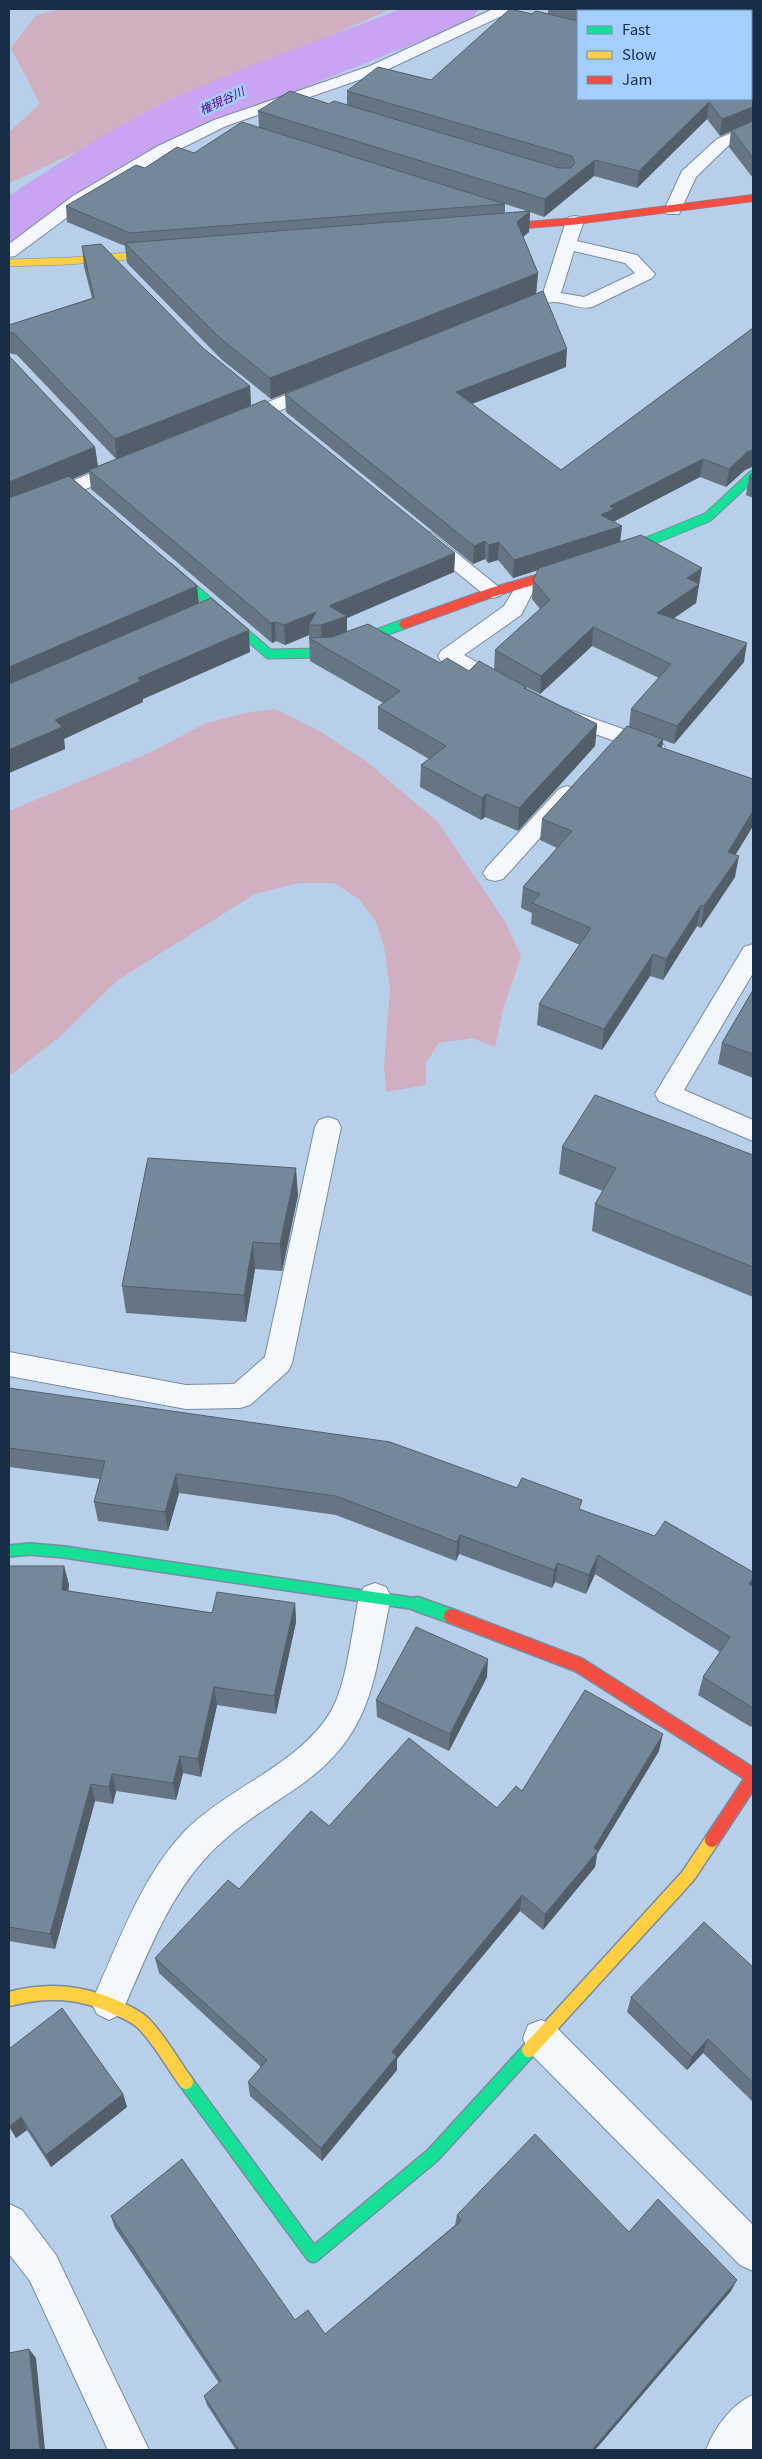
<svg xmlns="http://www.w3.org/2000/svg" width="762" height="2459" font-family="Georgia,'Noto Sans JP',serif">
<style>
.green{fill:#d0afc0}
.lines{fill:none;stroke-linecap:round;stroke-linejoin:round}
.river{fill:#c8a4f2;fill-rule:evenodd}
.street-casing{stroke:#778ba2;stroke-width:2}
.fast-far2-casing{stroke:#778ba2;stroke-width:11}
.fast-far1-casing{stroke:#778ba2;stroke-width:14}
.fast-casing{stroke:#778ba2;stroke-width:17}
.slow-far1-casing{stroke:#778ba2;stroke-width:8}
.slow-casing{stroke:#778ba2;stroke-width:17}
.jam-far2-casing{stroke:#778ba2;stroke-width:8}
.jam-far1-casing{stroke:#778ba2;stroke-width:11}
.jam-casing{stroke:#778ba2;stroke-width:17}
.street{fill:#f4f8fc;fill-rule:evenodd}
.fast-far2{stroke:#16e098;stroke-width:9}
.fast-far1{stroke:#16e098;stroke-width:11}
.fast{stroke:#16e098;stroke-width:14}
.slow-far1{stroke:#ffcf43;stroke-width:7}
.slow{stroke:#ffcf43;stroke-width:14}
.jam-far2{stroke:#f24e42;stroke-width:7}
.jam-far1{stroke:#f24e42;stroke-width:9}
.jam{stroke:#f24e42;stroke-width:14}
.wall{fill:#657584;fill-rule:evenodd}
.shaded-wall{fill:#525f6b}
.building{fill:#758899;stroke:#525f6b}
.labels{text-anchor:middle;stroke-width:5;stroke-linejoin:round;paint-order:stroke}
.far-water-label{font-size:12px;font-style:italic;fill:#5c0080;stroke:#a3ceff}
</style>
<rect width="100%" height="100%" fill="#b8cfea"/>
<g class="green">
<path d="M62,9H391L230,80L10,183L9,132L40,104L11,48L36,15Z"/>
<path d="M275,709L321,732L366,761L438,822L506,923L521,957L504,1006L495,1047L472,1038L439,1043L426,1063V1085L386,1092L384,1066L390,988L384,946L376,922L359,899L334,883H299L255,894L118,980L60,1037L9,1076V811L151,752L206,723L245,713Z"/>
</g>
<g class="lines">
<path class="river" d="M401,9H479L471,21L240,113L172,149L96,194L32,239L9,244V196C69,156 132,115 199,87C265,59 334,35 401,9Z"/>
<g class="street-casing">
<g id="street">
<path d="M493,9H513L510,12L382,72L226,126L170,154L85,204L15,256L9,257V244L73,196L158,146L214,120L370,66Z"/>
<path d="M753,124V135L729,145L696,177L679,214H667L664,210L682,171L717,139Z"/>
<path d="M575,216L581,217L584,221L577,241L637,255L655,274L652,278L592,307C579,310 567,302 554,302C537,302 523,320 506,316L503,312L506,308L543,293L566,221L569,217ZM574,251L625,263L635,273L584,297L561,293Z"/>
<path d="M321,381L328,383L330,387L328,391L244,425H230L227,421L230,417Z"/>
<path d="M123,460L130,462L133,466L130,470L81,491L74,493L67,491L64,487L67,483Z"/>
<path d="M425,531L432,533L500,588L504,592L500,596L493,598L486,596L418,541L415,537L418,533Z"/>
<path d="M527,578L534,580L537,584L521,615L464,655L512,682L515,687L512,692L504,694L496,692L441,661L438,656L441,651L504,606L520,580Z"/>
<path d="M561,707L662,743L665,748L662,753L654,755L553,719L550,714L553,709Z"/>
<path d="M567,786L575,789L579,794L575,799L503,879L495,881L487,879L483,873L487,867L559,789Z"/>
<path d="M753,944V973L684,1090L753,1120V1141L659,1101L655,1094L744,947Z"/>
<path d="M328,1117L337,1120L341,1127L292,1363L288,1371L250,1405L240,1408L186,1409L9,1376V1352L186,1385L234,1384L265,1357L315,1127L319,1120Z"/>
<path d="M375,1583L386,1587L391,1597C373,1680 374,1734 298,1787C264,1810 230,1830 203,1861C164,1905 145,1962 121,2014L109,2020L97,2014L91,2002L97,1990C121,1936 142,1878 182,1834C225,1788 299,1766 331,1711C347,1684 352,1629 359,1597L364,1587Z"/>
<path d="M541,2020L554,2025L753,2225V2271L740,2265L528,2051L523,2038L528,2025Z"/>
<path d="M9,2204L22,2210L56,2255L149,2450H108L30,2281L9,2254Z"/>
<path d="M753,2395V2447L751,2450H706C714,2428 732,2404 753,2395Z"/>
</g>
</g>
<g class="fast-far2-casing">
<g id="fast-far2">
<path d="M615,555L708,517L753,475"/>
<path d="M168,567L269,654L324,653L404,624"/>
</g>
</g>
<g class="fast-far1-casing">
<path id="fast-far1" d="M9,1551L30,1549L64,1552L424,1605"/>
</g>
<g class="fast-casing">
<g id="fast">
<path d="M417,1604L451,1616"/>
<path d="M186,2082L313,2255L433,2155L529,2050"/>
</g>
</g>
<g class="slow-far1-casing">
<path id="slow-far1" d="M9,263L69,261L164,253"/>
</g>
<g class="slow-casing">
<g id="slow">
<path d="M9,1999C47,1989 81,1991 117,2008C126,2012 136,2016 143,2023C160,2040 172,2063 186,2082"/>
<path d="M529,2050L688,1876L712,1840"/>
</g>
</g>
<g class="jam-far2-casing">
<path id="jam-far2" d="M491,228L575,221L753,198"/>
</g>
<g class="jam-far1-casing">
<path id="jam-far1" d="M404,624L493,592L569,570"/>
</g>
<g class="jam-casing">
<g id="jam">
<path d="M451,1616L579,1665L753,1776"/>
<path d="M712,1840L753,1778"/>
</g>
</g>
<use href="#street" class="street"/>
<use href="#fast-far2" class="fast-far2"/>
<use href="#fast-far1" class="fast-far1"/>
<use href="#fast" class="fast"/>
<use href="#slow-far1" class="slow-far1"/>
<use href="#slow" class="slow"/>
<use href="#jam-far2" class="jam-far2"/>
<use href="#jam-far1" class="jam-far1"/>
<use href="#jam" class="jam"/>
</g>
<g class="wall">
<path d="M548,9H753V178L729,147L731,131L720,136L707,119L637,188L594,176L544,217L530,212L529,232L523,237L538,273L536,294L271,399L221,359L127,263L125,246L67,222L66,206L145,168L194,153L259,127L258,111L329,104L347,105V91L431,80L532,14H548ZM578,11H751L578,99ZM505,204L527,211L505,213Z"/>
<path d="M82,246L203,348L250,386L251,405L455,553L454,572L347,618V632L440,663L469,671L494,669L495,650L540,609L532,599L533,580L538,570L513,578L498,560L488,563L485,559L473,564L286,412L285,394L566,367L472,404L561,470L753,328V468L752,467L745,470L726,487L700,477L613,522L620,542L699,587L698,588L696,603L674,618L744,662L674,744L663,740L662,748L753,779V826L736,854L735,877L701,928L697,926L663,980L650,976L602,1050L537,1025L539,1004L580,945L531,924L532,913L521,908L523,887L557,848L540,840L542,819L629,727L631,709L659,678L592,646L540,694L526,687V688L597,724L595,746L518,831L485,817L481,820L420,787L421,765L429,759L378,729V707L383,703L310,661L309,635L285,645L276,641L272,643L91,489L89,472L73,479L197,586L199,603L250,652L143,699V702L64,739L65,749L9,773V356L95,447L98,466L116,459L17,355L9,353V325L92,298L84,267Z"/>
<path d="M753,473V498L746,495L749,477Z"/>
<path d="M753,990V1078L718,1064L722,1043Z"/>
<path d="M562,1147L753,1155V1297L592,1231L595,1204L603,1191L559,1174Z"/>
<path d="M298,1195L282,1271L255,1269L246,1322L126,1313L122,1286Z"/>
<path d="M9,1388L517,1488L581,1510L753,1586V1724L751,1727L698,1695L703,1677L720,1652L595,1574L586,1594L555,1582L552,1588L459,1554L456,1561L336,1515L179,1493L168,1531L98,1521L94,1502L100,1479L9,1467Z"/>
<path d="M9,1566H64L69,1585L68,1591L212,1613L295,1603L296,1622L276,1714L217,1705L201,1777L183,1773L176,1800L116,1791L113,1804L95,1801L55,1949L9,1941Z"/>
<path d="M487,1677L449,1751L377,1717L376,1700Z"/>
<path d="M659,1751L597,1854L595,1867L543,1930L520,1911L397,2059V2070L322,2161L250,2096L248,2082L261,2067L159,1973L155,1958L239,1889L497,1808L522,1791Z"/>
<path d="M753,1967V2102L703,2053L687,2070L627,2012L631,1997Z"/>
<path d="M9,2049L123,2094L127,2107L51,2167L27,2130L16,2138L9,2127Z"/>
<path d="M457,2215L629,2232L731,2291L595,2450H236L207,2405L204,2396L219,2383L115,2228L111,2216L295,2320L325,2334L455,2225Z"/>
</g>
<g class="shaded-wall">
<path d="M709,102L707,119L637,188L639,171Z"/>
<path d="M753,107V122L720,136L722,119Z"/>
<path d="M595,160L594,176L544,217L545,199Z"/>
<path d="M530,211L529,232L516,242L517,222Z"/>
<path d="M538,273L536,294L271,399L270,378Z"/>
<path d="M567,349L566,367L456,410V392Z"/>
<path d="M250,386L251,407L117,461L115,439Z"/>
<path d="M95,447L98,468L89,470V472L9,505V482Z"/>
<path d="M753,450L752,467L745,470L726,487L729,469L747,452Z"/>
<path d="M703,459L700,477L613,522L601,515L610,506Z"/>
<path d="M622,526L620,544L513,578L514,560Z"/>
<path d="M485,541V559L473,564L474,546Z"/>
<path d="M499,542L498,560L488,563L489,545Z"/>
<path d="M455,553L454,572L347,618V635L322,644L321,625L329,606Z"/>
<path d="M702,568L696,603L654,632L657,613L687,578Z"/>
<path d="M197,586L199,608L9,690V667Z"/>
<path d="M316,612L309,625V635L285,645L284,625Z"/>
<path d="M275,622L276,641L272,643L271,623Z"/>
<path d="M593,627L592,646L540,694L541,676Z"/>
<path d="M249,630L250,652L143,699V702L64,739L65,749L9,773V750L55,720L138,678Z"/>
<path d="M747,643L744,662L674,744L677,726Z"/>
<path d="M597,724L595,746L518,831L519,808Z"/>
<path d="M663,739L661,761L657,746Z"/>
<path d="M486,794L485,817L481,820L482,798Z"/>
<path d="M753,811V826L724,873L728,852Z"/>
<path d="M739,856L735,877L701,928L704,906Z"/>
<path d="M701,905L697,926L663,980L666,959Z"/>
<path d="M653,954L650,976L602,1050L604,1029Z"/>
<path d="M296,1168L298,1195L282,1271L280,1244Z"/>
<path d="M253,1242L255,1269L246,1322L244,1295Z"/>
<path d="M176,1474L179,1493L168,1531L165,1512Z"/>
<path d="M460,1535L459,1554L456,1561L457,1542Z"/>
<path d="M598,1555L595,1574L586,1594L589,1575Z"/>
<path d="M558,1563L555,1582L552,1588L554,1570Z"/>
<path d="M64,1566L69,1585L66,1609L62,1590Z"/>
<path d="M753,1578V1583L750,1593L749,1584Z"/>
<path d="M295,1603L296,1622L276,1714L274,1696Z"/>
<path d="M488,1659L487,1677L449,1751L450,1734Z"/>
<path d="M214,1687L217,1705L201,1777L198,1759Z"/>
<path d="M663,1734L659,1751L597,1854L595,1867L543,1930L545,1914L594,1848Z"/>
<path d="M180,1756L183,1773L176,1800L173,1783Z"/>
<path d="M112,1774L116,1791L113,1804L109,1787Z"/>
<path d="M91,1784L95,1801L55,1949L50,1934Z"/>
<path d="M522,1895L520,1911L397,2059V2070L322,2161L321,2148L392,2052Z"/>
<path d="M708,2039L703,2053L687,2070L692,2057Z"/>
<path d="M123,2094L127,2107L51,2167L46,2155Z"/>
<path d="M21,2117L27,2130L16,2138L10,2126Z"/>
<path d="M737,2280L731,2291L595,2450H592Z"/>
<path d="M29,2349L36,2358L45,2450H40Z"/>
</g>
<g class="building">
<path d="M510,9L532,14L536,11L578,21V99H751V11H581V9H753V107L722,119L709,102L639,171L595,160L545,199L258,111L290,91L329,104L334,101L559,168H571L575,163L572,156L347,91L378,67L431,80Z"/>
<path d="M753,121V158L732,130Z"/>
<path d="M242,122L505,204L130,233L66,206L136,165L145,168L177,147L194,153Z"/>
<path d="M530,211L517,222L538,273L270,378L220,338L125,243Z"/>
<path d="M101,244L203,348L250,386L115,439L14,333L9,332V325L94,298L82,246Z"/>
<path d="M543,291L567,349L456,392L561,470L753,328V450L747,452L729,469L703,459L610,506L614,509L601,515L622,526L514,560L499,542L489,545L485,541L474,546L285,394Z"/>
<path d="M9,356L95,447L9,482Z"/>
<path d="M265,400L455,553L329,606L347,616L321,625H309L316,612L284,625L275,622L271,623L89,470Z"/>
<path d="M753,473V479L749,477Z"/>
<path d="M69,476L197,586L9,667V498Z"/>
<path d="M641,535L702,568L687,578L699,584L657,613L747,643L677,726L631,709L671,664L593,627L541,676L495,650L550,600L533,580L539,568Z"/>
<path d="M211,598L249,630L138,678L141,681L55,720L62,727L9,750V684Z"/>
<path d="M368,624L440,663L447,658L469,671L479,661L526,687L524,688L597,724L519,808L486,794L482,798L421,765L446,746L378,707L400,691L309,638L332,637Z"/>
<path d="M627,726L663,739L657,746L753,779V811L728,852L739,856L704,906L701,905L666,959L653,954L604,1029L539,1004L591,928L532,903L540,894L523,887L572,831L542,819Z"/>
<path d="M753,990V1054L722,1043Z"/>
<path d="M595,1095L753,1155V1267L595,1204L616,1168L562,1147Z"/>
<path d="M148,1158L296,1168L280,1244L253,1242L244,1295L122,1286Z"/>
<path d="M9,1388L390,1442L517,1488L522,1478L582,1500L579,1509L655,1536L665,1521L753,1572V1578L749,1584L753,1586V1708L703,1677L730,1637L598,1555L589,1575L558,1563L554,1570L460,1535L457,1542L336,1496L176,1474L165,1512L94,1502L105,1461L9,1448Z"/>
<path d="M9,1566H64L62,1590L212,1613L217,1592L295,1603L274,1696L214,1687L198,1759L180,1756L173,1783L112,1774L109,1787L91,1784L50,1934L9,1927Z"/>
<path d="M416,1627L488,1659L450,1734L376,1700Z"/>
<path d="M585,1690L663,1734L594,1848L598,1851L545,1914L522,1895L392,2052L397,2056L321,2148L248,2082L267,2060L155,1958L228,1880L239,1889L311,1811L329,1826L409,1738L497,1808L516,1786L522,1791Z"/>
<path d="M704,1922L753,1967V2083L708,2039L692,2057L631,1997Z"/>
<path d="M62,2008L123,2094L46,2155L21,2117L10,2126L9,2124V2049Z"/>
<path d="M535,2134L629,2232L658,2199L737,2280L592,2450H239L204,2396L221,2381L111,2216L182,2159L295,2320L308,2310L325,2334L461,2221L457,2215Z"/>
<path d="M29,2349L40,2450H9V2353Z"/>
</g>
<g class="labels">
<g class="far-water-label">
<text transform="translate(222 101) rotate(-25)" y="4">権現谷川</text>
</g>
</g>
<rect width="762" height="2459" fill="none" stroke="#182e46" stroke-width="20"/>
<rect x="577" y="10" width="175" height="90" fill="#a3ceff" stroke="#6b8eb5"/>
<rect x="587" y="26" width="25" height="8" fill="#16e098" stroke="#6b8eb5"/>
<text x="622" y="35" font-size="15" fill="#182e46">Fast</text>
<rect x="587" y="51" width="25" height="8" fill="#ffcf43" stroke="#6b8eb5"/>
<text x="622" y="60" font-size="15" fill="#182e46">Slow</text>
<rect x="587" y="76" width="25" height="8" fill="#f24e42" stroke="#6b8eb5"/>
<text x="622" y="85" font-size="15" fill="#182e46">Jam</text>
</svg>
